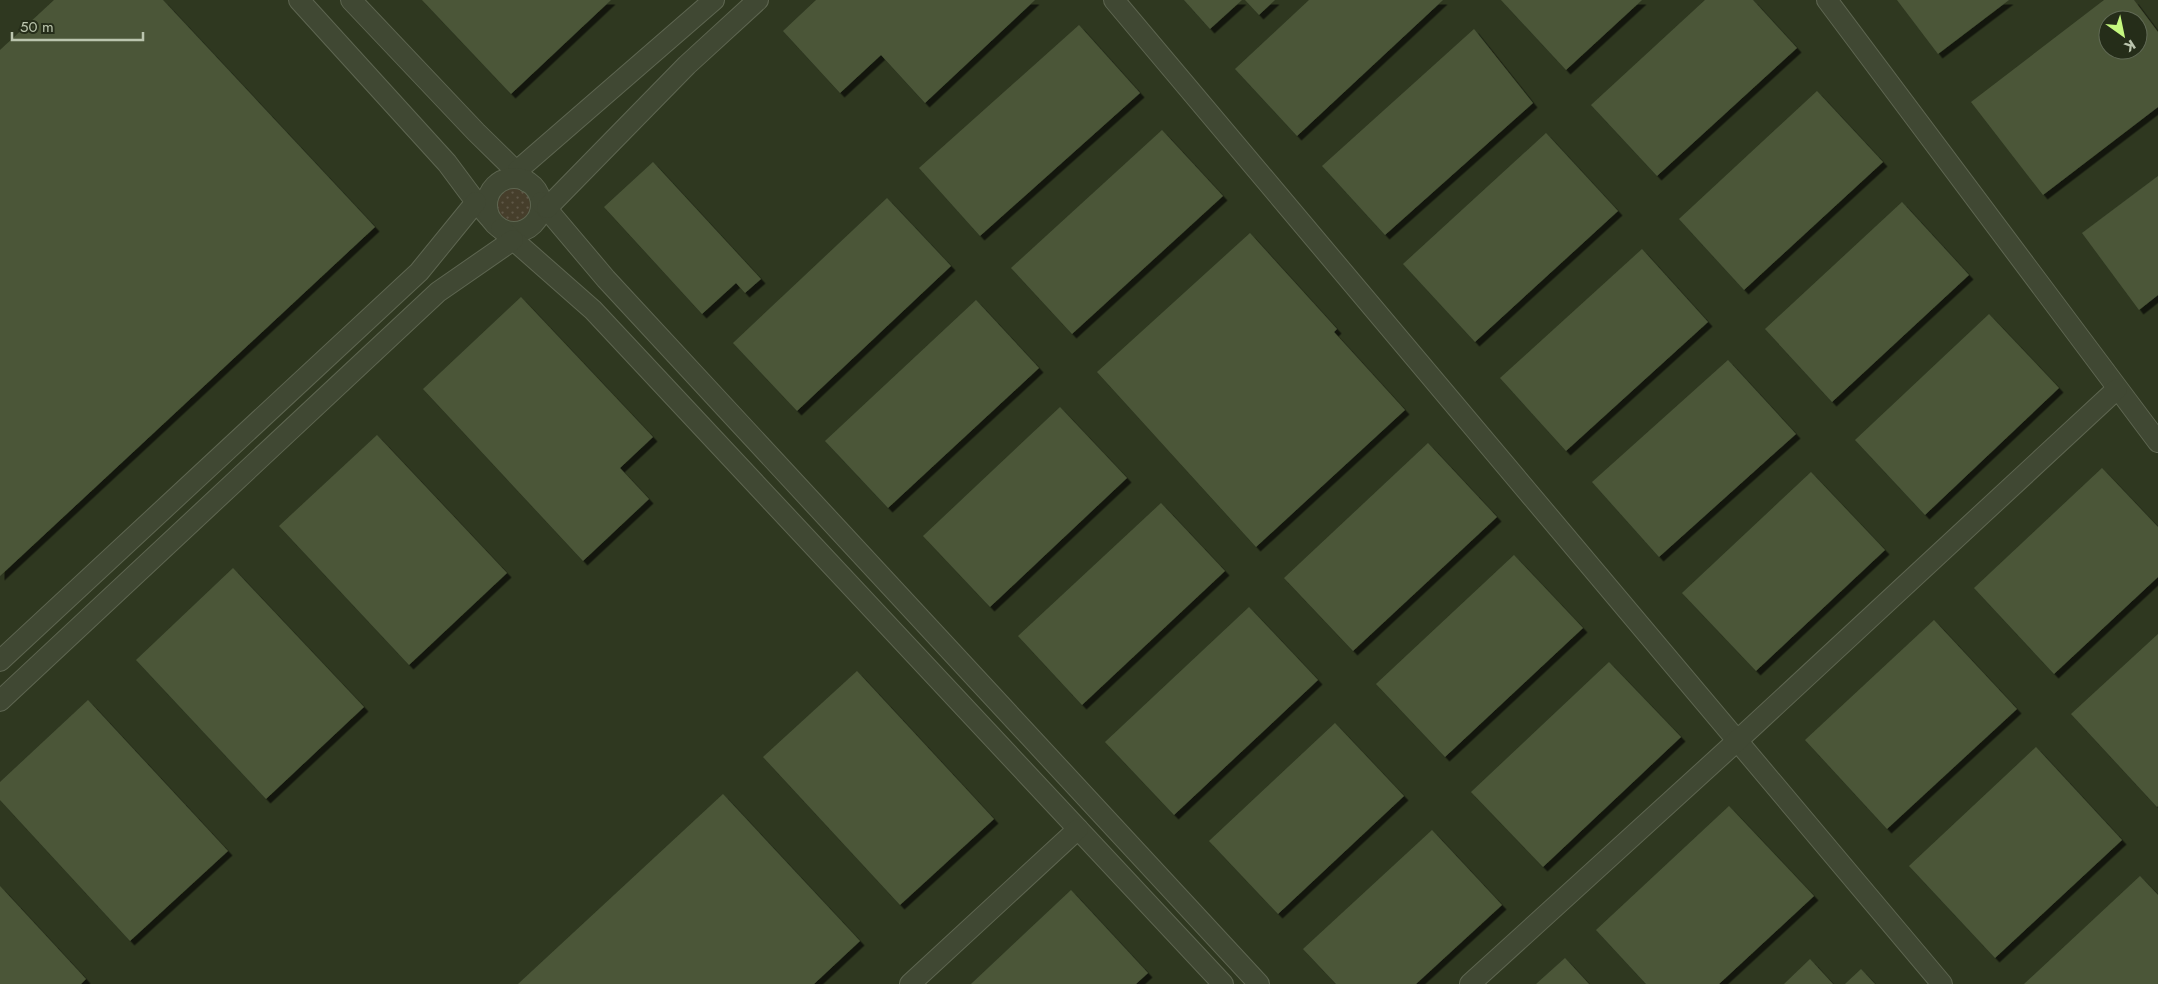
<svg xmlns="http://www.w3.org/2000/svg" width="2158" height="984" font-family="Jost,sans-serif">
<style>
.grass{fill:url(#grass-dots)}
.building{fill:#4b5639;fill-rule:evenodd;filter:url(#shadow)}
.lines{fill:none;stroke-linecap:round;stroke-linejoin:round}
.minor-casing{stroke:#5e6651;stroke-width:22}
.minor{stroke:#404833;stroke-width:20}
</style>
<defs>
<pattern id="grass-dots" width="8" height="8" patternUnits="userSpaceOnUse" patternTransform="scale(1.25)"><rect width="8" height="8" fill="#463e2b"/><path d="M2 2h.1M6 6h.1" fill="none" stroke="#5f5847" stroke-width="1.8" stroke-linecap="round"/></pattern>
<filter id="shadow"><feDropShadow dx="4.5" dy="4.5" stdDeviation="0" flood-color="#0009"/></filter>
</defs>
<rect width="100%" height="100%" fill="#2f3820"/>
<circle class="grass" cx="514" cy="205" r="17"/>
<g class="building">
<path d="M54,0H163L375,227L0,576V50Z"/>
<path d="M422,0H611L511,94Z"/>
<path d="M816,0H1035L925,103L881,55L840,93L783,31Z"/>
<path d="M1184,0H1242L1210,29Z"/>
<path d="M1245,0H1275L1259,15Z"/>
<path d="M1309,0H1443L1297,136L1235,69Z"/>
<path d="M1501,0H1642L1566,70Z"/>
<path d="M1705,0H1753L1797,48L1657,176L1591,105Z"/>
<path d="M1897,0H2009L1938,54Z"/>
<path d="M2104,0H2134L2158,32V107L2043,195L1971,102ZM2108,20H2138V50H2108Z"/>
<path d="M1079,25L1140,93L980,236L919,168Z"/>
<path d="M1474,29L1533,103L1385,235L1322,166Z"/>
<path d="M1817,91L1883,162L1744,290L1679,219Z"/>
<path d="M1162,130L1223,196L1072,334L1011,268Z"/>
<path d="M1546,133L1618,211L1475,342L1403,264Z"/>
<path d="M653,162L761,279L745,293L736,283L702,314L604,207Z"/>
<path d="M2158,176V295L2139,310L2082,233Z"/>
<path d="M887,198L951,266L797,411L733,343Z"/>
<path d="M1902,202L1969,275L1832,402L1765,329Z"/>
<path d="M1250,233L1337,329L1334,332L1405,410L1256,547L1097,372Z"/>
<path d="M1642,249L1708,322L1566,451L1500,378Z"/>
<path d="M521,297L653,437L620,468L649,499L583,561L423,389Z"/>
<path d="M976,300L1039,368L888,508L825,441Z"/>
<path d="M1989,314L2059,388L1925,515L1855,440Z"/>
<path d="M1728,360L1796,434L1659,557L1592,482Z"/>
<path d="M1060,407L1127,478L990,607L923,536Z"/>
<path d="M377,435L507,573L409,665L279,526Z"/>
<path d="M1428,443L1497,517L1353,651L1284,578Z"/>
<path d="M2102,468L2158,527V577L2054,674L1974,588Z"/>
<path d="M1811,472L1885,550L1756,671L1682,593Z"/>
<path d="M1161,503L1225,571L1082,705L1018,636Z"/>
<path d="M1514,555L1583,628L1445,757L1376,684Z"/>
<path d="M233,568L364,707L266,799L136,660Z"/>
<path d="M1249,607L1318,680L1174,815L1105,742Z"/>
<path d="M1934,620L2017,709L1887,829L1805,740Z"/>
<path d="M2158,634V806L2157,807L2071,714Z"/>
<path d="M1609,662L1681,737L1543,867L1471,792Z"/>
<path d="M857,671L994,819L900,905L763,757Z"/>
<path d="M88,700L228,851L130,941L0,800V782Z"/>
<path d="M1335,723L1404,796L1278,914L1209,841Z"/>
<path d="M2036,747L2122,840L1995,958L1909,866Z"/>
<path d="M723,794L860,941L814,984H518Z"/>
<path d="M1729,806L1814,896L1719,984H1646L1596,930Z"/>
<path d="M1432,830L1502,905L1416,984H1336L1303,949Z"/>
<path d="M2140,876L2158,895V984H2024Z"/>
<path d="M0,886L86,979L81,984H0Z"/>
<path d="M1071,890L1148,973L1136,984H971Z"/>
<path d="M1565,958L1589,984H1536Z"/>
<path d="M1810,959L1833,984H1784Z"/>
<path d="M1861,969L1875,984H1845Z"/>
</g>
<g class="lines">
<g class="minor-casing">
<g id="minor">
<path d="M299,0L447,163L476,202L489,217"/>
<path d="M351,0L476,132L527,182"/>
<path d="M1114,0L1942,984"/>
<path d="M1827,0L2158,442"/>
<path d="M518,170L714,0"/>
<circle cx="514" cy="205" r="27"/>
<path d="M541,202L606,279L1259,984"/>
<path d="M547,208L687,65L758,0"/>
<path d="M501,229L593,310L1223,984"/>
<path d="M0,661L419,272L476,202"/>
<path d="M0,701L438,292L513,240"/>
<path d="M910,984L1078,829"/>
<path d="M1470,984L1737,741L2117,389"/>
</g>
</g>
<use href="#minor" class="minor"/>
</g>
<g transform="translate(2123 35) rotate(147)"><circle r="24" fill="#252d19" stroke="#616a55"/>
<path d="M0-4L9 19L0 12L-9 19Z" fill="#c5f87f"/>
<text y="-8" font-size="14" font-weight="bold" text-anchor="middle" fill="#bbc5ae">K</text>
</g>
<path d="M12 32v8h131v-8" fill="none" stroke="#bbc5ae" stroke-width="2.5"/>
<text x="20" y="32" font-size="15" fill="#bbc5ae" stroke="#252d19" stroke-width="4" paint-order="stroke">50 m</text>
</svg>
